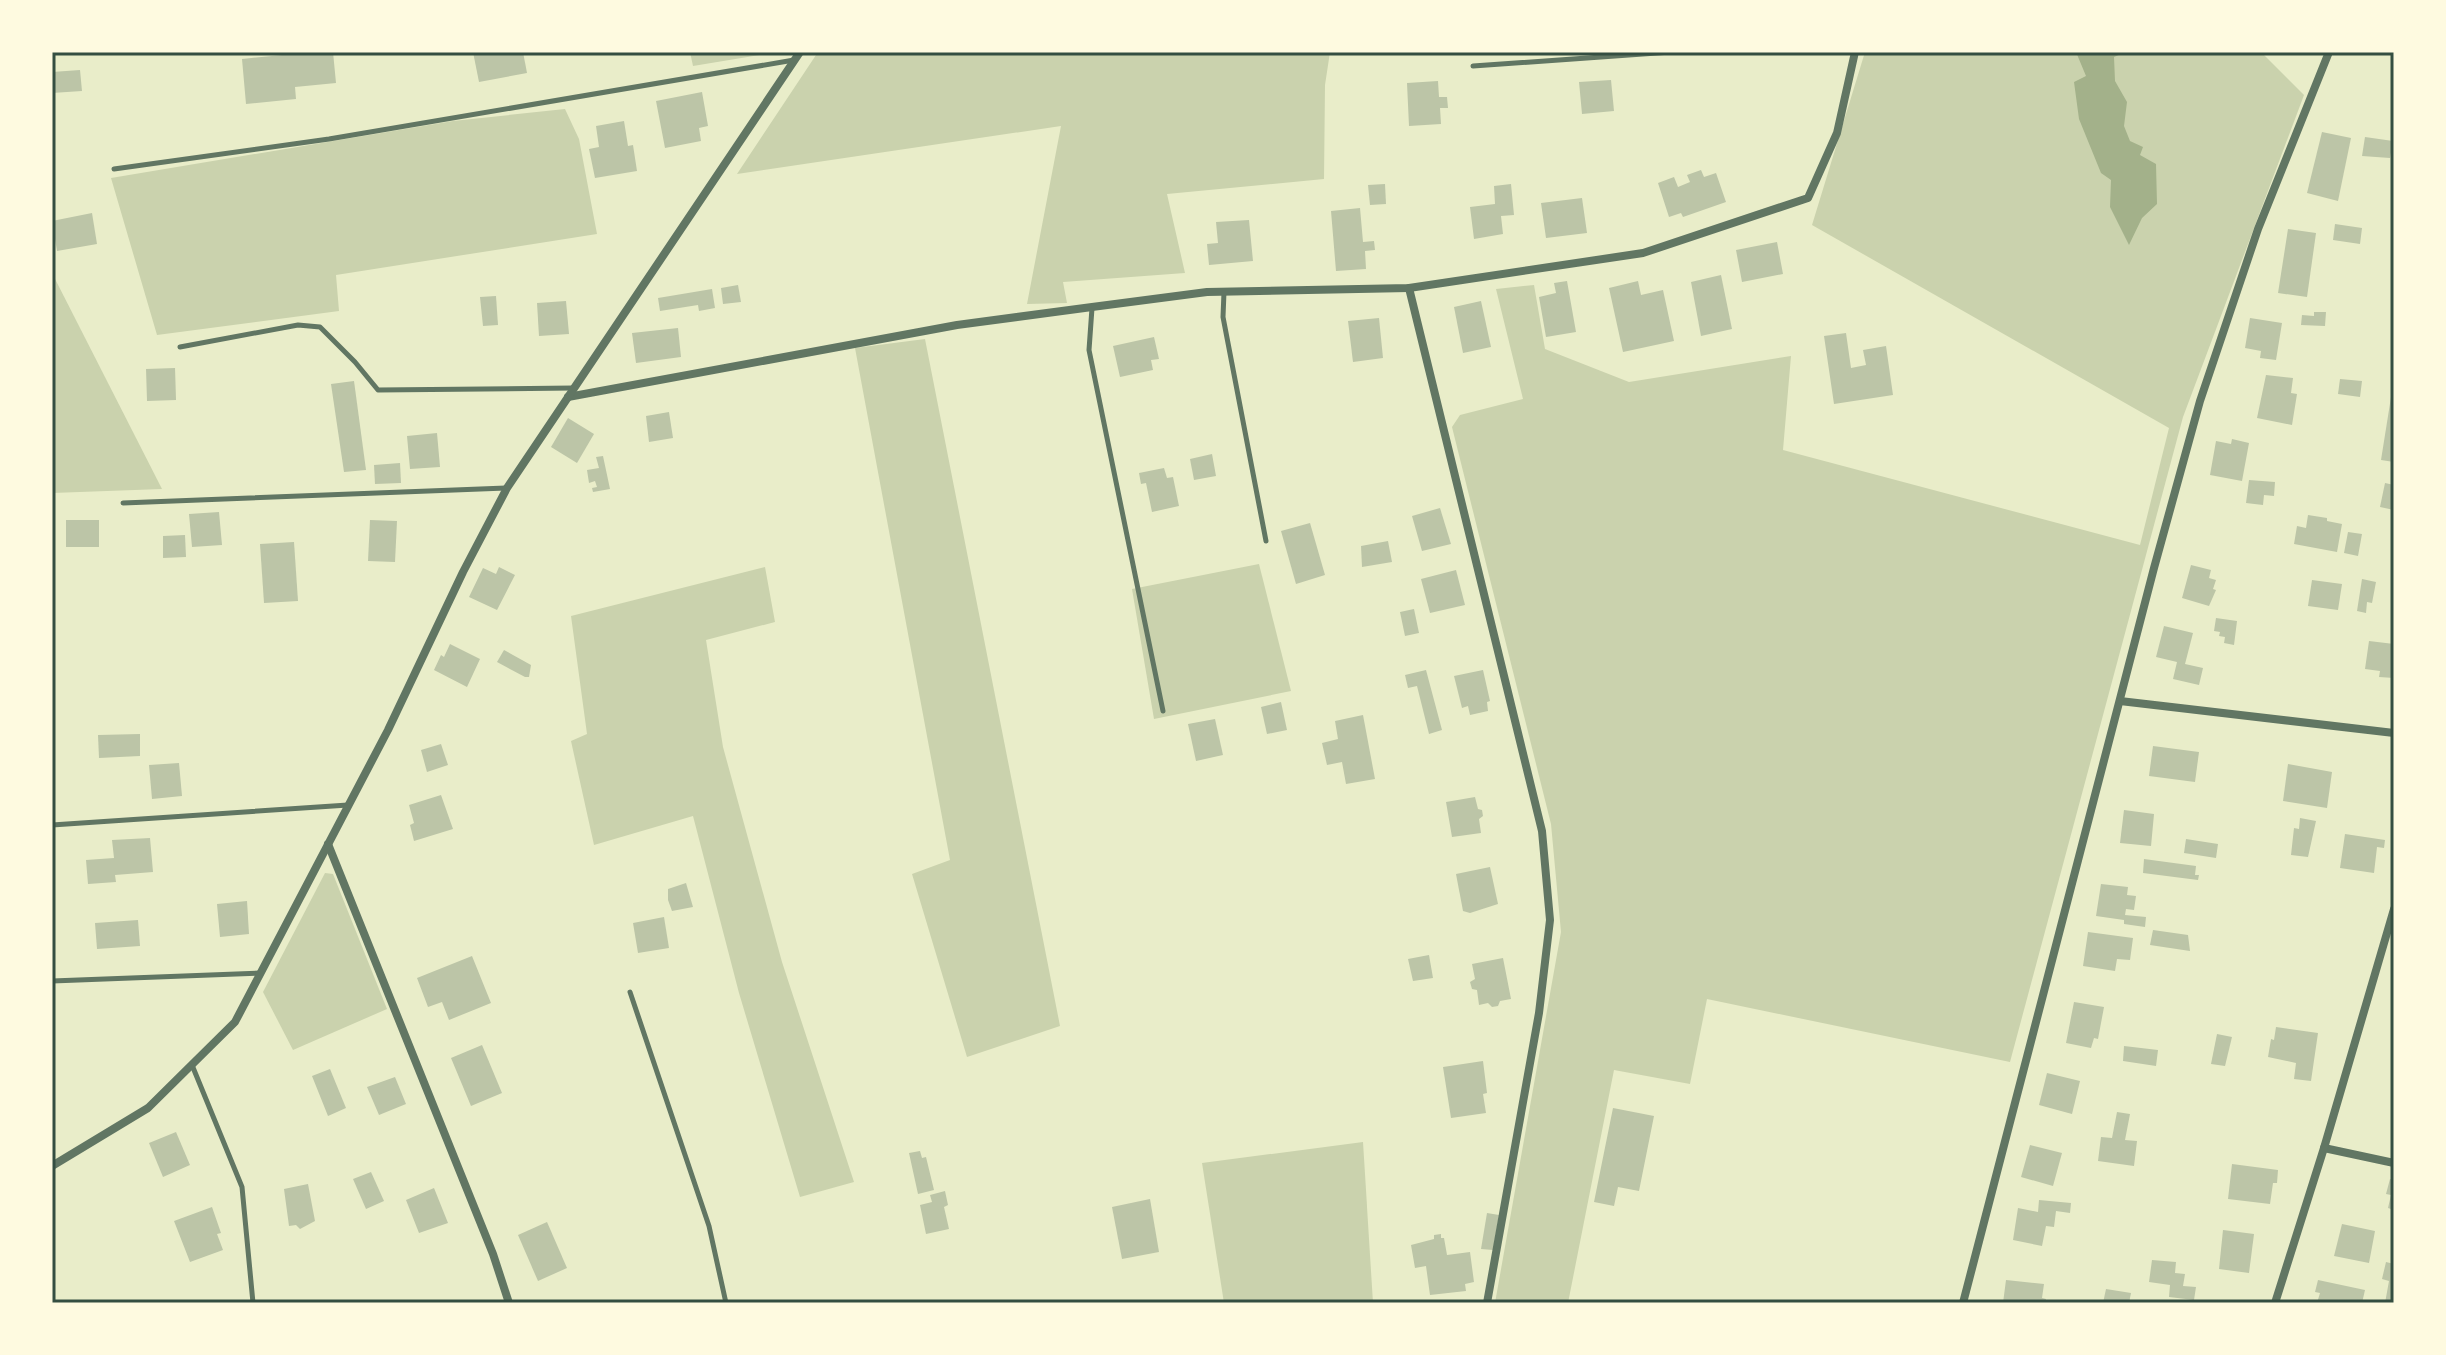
<svg xmlns="http://www.w3.org/2000/svg" width="2446" height="1355" font-family="Arial,sans-serif">
<style>
.green{fill:#cad2ad}
.water{fill:#a3b18a}
.building{fill:#bcc5a7}
.lines{fill:none;stroke-linecap:round;stroke-linejoin:round}
.service{stroke:#617663;stroke-width:5}
.minor{stroke:#617663;stroke-width:8}
.neatline{fill:none;stroke:#344e41;stroke-width:3}
</style>
<rect width="100%" height="100%" fill="#e9edc9"/>
<g class="green">
<path d="M690,52H778L693,66Z"/>
<path d="M818,52H1330L1325,85L1324,179L1167,194L1185,273L1063,282L1067,303L1027,304L1061,126L737,174Z"/>
<path d="M1865,52H2261L2304,95L2183,417L2010,1062L1707,999L1690,1084L1614,1070L1568,1303H1495L1561,932L1551,824L1452,427L1460,415L1523,399L1496,289L1534,285L1545,349L1629,382L1791,356L1783,450L2140,545L2169,428L1812,225Z"/>
<path d="M565,109L579,139L597,234L336,275L339,311L157,335L111,178L453,121Z"/>
<path d="M52,273L162,489L52,493Z"/>
<path d="M925,339L1060,1026L967,1057L912,874L950,860L855,348Z"/>
<path d="M1259,564L1291,691L1154,719L1132,589Z"/>
<path d="M765,567L775,622L706,640L723,747L782,962L854,1182L800,1197L739,993L693,816L594,845L571,741L587,734L571,616Z"/>
<path d="M325,873L333,874L387,1009L293,1050L263,992Z"/>
<path d="M1363,1142L1373,1303H1224L1202,1163Z"/>
</g>
<path class="water" d="M2076,52H2126L2114,57L2115,81L2127,102L2124,126L2130,141L2143,147L2140,155L2156,164L2157,204L2142,218L2129,245L2110,207L2111,180L2101,173L2079,119L2074,82L2086,76Z"/>
<g class="building">
<path d="M313,52H333L336,83L295,87L296,99L246,104L242,59Z"/>
<path d="M473,52H523L527,73L479,82Z"/>
<path d="M80,70L82,91L52,93V72Z"/>
<path d="M1611,80L1614,111L1582,114L1579,82Z"/>
<path d="M1438,81L1439,97H1447L1448,108H1440L1441,124L1409,126L1407,83Z"/>
<path d="M702,92L708,126L699,128L701,141L665,148L656,101Z"/>
<path d="M624,121L628,146L633,145L637,171L595,178L589,149L599,147L596,126Z"/>
<path d="M2322,132L2351,138L2338,201L2307,193Z"/>
<path d="M2365,137L2393,141L2390,158L2362,156Z"/>
<path d="M1701,170L1704,177L1716,173L1726,202L1683,217L1681,213L1669,217L1658,183L1674,177L1678,187L1690,182L1687,175Z"/>
<path d="M1385,184L1386,204L1370,205L1368,185Z"/>
<path d="M1511,184L1514,215L1501,216L1503,234L1474,239L1470,207L1495,204L1494,186Z"/>
<path d="M1582,198L1587,233L1546,238L1541,203Z"/>
<path d="M1360,208L1363,242L1374,241L1375,250L1365,251L1366,269L1336,271L1331,211Z"/>
<path d="M92,213L97,244L57,251L52,221Z"/>
<path d="M1249,220L1253,261L1209,265L1207,244L1218,243L1216,222Z"/>
<path d="M2335,224L2362,228L2360,244L2333,240Z"/>
<path d="M2288,229L2316,233L2307,297L2278,293Z"/>
<path d="M1777,242L1783,274L1742,282L1736,250Z"/>
<path d="M1721,275L1732,329L1701,336L1691,282Z"/>
<path d="M1567,281L1576,332L1546,337L1539,297L1556,293L1554,283Z"/>
<path d="M1638,281L1641,295L1663,290L1674,341L1623,352L1609,288Z"/>
<path d="M738,285L741,302L723,304L721,288Z"/>
<path d="M712,289L715,308L699,311L698,305L660,311L658,298Z"/>
<path d="M496,296L498,325L483,326L480,297Z"/>
<path d="M566,301L569,334L539,336L537,303Z"/>
<path d="M1481,301L1491,347L1463,353L1454,307Z"/>
<path d="M2314,312H2326L2325,326L2301,325L2302,315L2314,316Z"/>
<path d="M1379,318L1383,358L1353,362L1348,321Z"/>
<path d="M2250,318L2282,323L2276,360L2260,358L2261,351L2245,348Z"/>
<path d="M678,328L681,357L636,363L632,333Z"/>
<path d="M1846,333L1851,368L1866,365L1863,350L1886,346L1893,395L1834,404L1824,336Z"/>
<path d="M1154,337L1159,359L1151,360L1153,370L1120,377L1113,346Z"/>
<path d="M175,368L176,400L147,401L146,369Z"/>
<path d="M2266,375L2293,378L2291,393L2297,394L2292,425L2257,418Z"/>
<path d="M2340,379L2362,381L2360,397L2338,394Z"/>
<path d="M354,381L366,470L344,472L331,384Z"/>
<path d="M2392,391H2394V462L2381,460Z"/>
<path d="M669,412L673,438L649,442L646,416Z"/>
<path d="M568,418L594,434L577,463L551,447Z"/>
<path d="M437,433L440,467L410,469L407,436Z"/>
<path d="M2232,439L2249,443L2242,481L2210,475L2216,441L2231,444Z"/>
<path d="M1212,454L1216,476L1194,480L1190,459Z"/>
<path d="M603,456L610,489L593,492L592,488L597,487L595,481L589,483L587,470L599,468L596,457Z"/>
<path d="M400,463L401,483L375,484L374,465Z"/>
<path d="M1164,468L1167,478L1173,477L1179,506L1152,512L1146,483L1141,484L1139,473Z"/>
<path d="M2249,480L2275,482L2274,496L2264,495L2263,505L2246,503Z"/>
<path d="M2385,483L2394,485V510L2380,507Z"/>
<path d="M1440,508L1451,544L1422,551L1412,516Z"/>
<path d="M219,512L222,545L192,547L189,514Z"/>
<path d="M2308,515L2327,518V521L2342,524L2337,552L2294,544L2297,526L2306,528Z"/>
<rect x="66" y="520" width="33" height="27"/>
<path d="M370,520L397,521L395,562L368,561Z"/>
<path d="M1310,523L1325,575L1296,584L1281,531Z"/>
<path d="M2348,532L2362,534L2358,556L2344,553Z"/>
<path d="M185,535L186,557L163,558V536Z"/>
<path d="M1388,541L1392,562L1362,567L1361,546Z"/>
<path d="M294,542L298,601L264,603L260,544Z"/>
<path d="M2191,565L2211,570L2209,578L2216,580L2213,589L2216,590L2209,606L2182,598Z"/>
<path d="M499,567L515,575L497,610L469,597L483,568L496,574Z"/>
<path d="M1456,570L1465,605L1430,613L1421,579Z"/>
<path d="M2362,579L2376,582L2372,603L2367,602L2366,613L2357,611Z"/>
<path d="M2312,580L2342,584L2338,610L2308,606Z"/>
<path d="M1414,609L1419,633L1405,636L1400,612Z"/>
<path d="M2216,618L2237,621L2234,645L2224,643L2225,637L2219,636L2220,632L2214,631Z"/>
<path d="M2164,626L2193,633L2185,664L2203,668L2199,685L2173,679L2177,662L2156,657Z"/>
<path d="M2369,641L2394,644V678L2379,677L2380,671L2365,669Z"/>
<path d="M450,644L480,659L467,687L434,670L441,655L444,657Z"/>
<path d="M504,650L531,665L529,677H525L497,662Z"/>
<path d="M1426,670L1442,730L1429,734L1417,686L1408,688L1405,675Z"/>
<path d="M1483,670L1490,701L1487,702L1488,711L1470,715L1468,706L1462,708L1454,676Z"/>
<path d="M1281,702L1287,730L1267,734L1261,707Z"/>
<path d="M1363,715L1375,779L1346,784L1342,762L1327,765L1322,743L1338,739L1335,721Z"/>
<path d="M1215,719L1223,755L1196,761L1188,724Z"/>
<path d="M140,734V756L99,758L98,735Z"/>
<path d="M441,744L448,765L427,772L421,750Z"/>
<path d="M2153,746L2199,752L2195,782L2149,776Z"/>
<path d="M179,763L182,796L152,799L149,765Z"/>
<path d="M2288,764L2332,772L2327,808L2283,801Z"/>
<path d="M441,795L453,829L414,841L410,825L414,823L409,805Z"/>
<path d="M1475,797L1478,809L1482,810L1483,816L1479,819L1481,833L1452,837L1446,802Z"/>
<path d="M2124,810L2154,814L2151,846L2120,843Z"/>
<path d="M2300,818L2316,821L2308,857L2291,855L2294,828L2299,829Z"/>
<path d="M2345,834L2385,840L2384,848L2377,847L2374,873L2340,868Z"/>
<path d="M150,838L153,872L115,875L116,882L88,884L86,860L114,858L112,840Z"/>
<path d="M2186,839L2218,844L2216,858L2184,853Z"/>
<path d="M2144,859L2196,866L2195,875H2199L2198,880L2143,873Z"/>
<path d="M1490,867L1498,904L1470,913L1463,911L1456,874Z"/>
<path d="M686,883L693,907L672,911L668,900V889Z"/>
<path d="M2101,884L2128,887L2127,895L2136,896L2134,910L2126,909L2125,915L2146,917L2145,927L2124,924V920L2096,916Z"/>
<path d="M247,901L249,934L220,937L217,904Z"/>
<path d="M664,917L669,948L638,953L633,923Z"/>
<path d="M138,920L140,946L97,949L95,923Z"/>
<path d="M2153,930L2188,935L2190,951L2150,945Z"/>
<path d="M2088,932L2133,938L2130,960L2117,959L2115,971L2083,966Z"/>
<path d="M1429,955L1433,978L1413,981L1408,959Z"/>
<path d="M472,956L491,1003L449,1020L442,1002L428,1007L417,978Z"/>
<path d="M1503,958L1511,999L1500,1001L1498,1006L1492,1007L1488,1003L1479,1005L1477,990L1472,989L1470,982L1475,979L1472,964Z"/>
<path d="M2074,1002L2104,1007L2098,1039L2094,1038L2091,1048L2066,1043Z"/>
<path d="M2276,1027L2318,1033L2311,1081L2294,1079L2296,1063L2268,1057L2271,1039L2274,1040Z"/>
<path d="M2217,1034L2232,1037L2225,1066L2211,1064Z"/>
<path d="M482,1045L502,1093L471,1106L451,1058Z"/>
<path d="M2124,1046L2158,1050L2156,1066L2123,1061Z"/>
<path d="M1483,1061L1487,1093L1483,1094L1486,1113L1451,1118L1443,1067Z"/>
<path d="M330,1069L346,1108L328,1116L312,1076Z"/>
<path d="M2047,1073L2080,1081L2072,1114L2039,1105Z"/>
<path d="M395,1077L406,1104L379,1115L367,1087Z"/>
<path d="M1613,1108L1654,1116L1639,1191L1618,1187L1614,1206L1594,1202Z"/>
<path d="M2117,1112L2130,1114L2125,1140L2137,1141L2134,1166L2098,1161L2101,1137L2112,1138Z"/>
<path d="M176,1132L190,1165L163,1177L149,1143Z"/>
<path d="M2030,1145L2062,1153L2053,1186L2021,1177Z"/>
<path d="M920,1151L922,1158L926,1157L934,1190L918,1194L909,1153Z"/>
<path d="M2232,1164L2278,1170L2277,1183H2273L2270,1204L2228,1199Z"/>
<path d="M371,1172L384,1201L366,1209L353,1179Z"/>
<path d="M2390,1179L2394,1180V1210L2388,1208L2391,1195L2386,1194Z"/>
<path d="M308,1184L315,1221L300,1229L296,1225L289,1226L284,1189Z"/>
<path d="M434,1188L448,1223L419,1233L406,1200Z"/>
<path d="M945,1191L948,1205L944,1207L949,1229L926,1234L920,1205L932,1202L930,1195Z"/>
<path d="M1150,1199L1159,1252L1122,1259L1112,1207Z"/>
<path d="M2039,1200L2071,1203L2070,1213L2056,1211L2054,1227L2046,1226L2042,1246L2013,1240L2018,1208L2038,1212Z"/>
<path d="M212,1207L221,1233L217,1234L223,1250L190,1262L174,1221Z"/>
<path d="M1487,1213L1499,1215L1493,1250L1481,1249Z"/>
<path d="M547,1222L567,1268L538,1281L518,1235Z"/>
<path d="M2342,1224L2375,1231L2369,1263L2334,1256Z"/>
<path d="M2223,1230L2254,1234L2249,1273L2219,1269Z"/>
<path d="M1441,1234V1238H1444L1447,1255L1470,1252L1474,1282L1465,1284L1466,1291L1430,1295L1426,1266L1415,1268L1411,1245L1434,1239V1235Z"/>
<path d="M2152,1260L2176,1262L2175,1273L2185,1274L2183,1286L2196,1287L2194,1300L2169,1297L2170,1285L2149,1282Z"/>
<path d="M2386,1262L2394,1264V1303H2385L2389,1281L2382,1279Z"/>
<path d="M2006,1280L2044,1284L2042,1298L2046,1299L2045,1303H2003Z"/>
<path d="M2318,1280L2365,1290L2362,1303H2317L2320,1293L2315,1292Z"/>
<path d="M2106,1289L2131,1293L2129,1303H2103Z"/>
</g>
<g class="lines">
<g class="service">
<path d="M1473,66L1671,52"/>
<path d="M114,169L329,139L794,60"/>
<path d="M1224,292L1223,317L1266,541"/>
<path d="M1092,308L1089,350L1163,711"/>
<path d="M180,347L298,325L320,327L355,362L378,390L573,388"/>
<path d="M123,503L506,488"/>
<path d="M52,825L348,805"/>
<path d="M52,981L261,973"/>
<path d="M630,992L709,1226L726,1303"/>
<path d="M192,1065L242,1187L253,1303"/>
</g>
<g class="minor">
<path d="M1409,288L1542,831L1550,920L1539,1013L1487,1303"/>
<path d="M568,397L957,325L1092,307L1207,292L1409,288L1643,253L1808,198L1837,133L1855,52"/>
<path d="M2120,701L2394,733"/>
<path d="M328,844L493,1254L509,1303"/>
<path d="M2324,1148L2394,1163"/>
<path d="M52,1166L148,1108L235,1022L388,730L463,572L507,488L800,52"/>
<path d="M1963,1303L2154,568L2200,401L2258,229L2329,52"/>
<path d="M2275,1303L2324,1148L2394,909"/>
</g>
</g>
<rect width="2446" height="1355" fill="none" stroke="#fefae0" stroke-width="108"/>
<rect x="54" y="54" width="2338" height="1247" class="neatline"/>
</svg>
